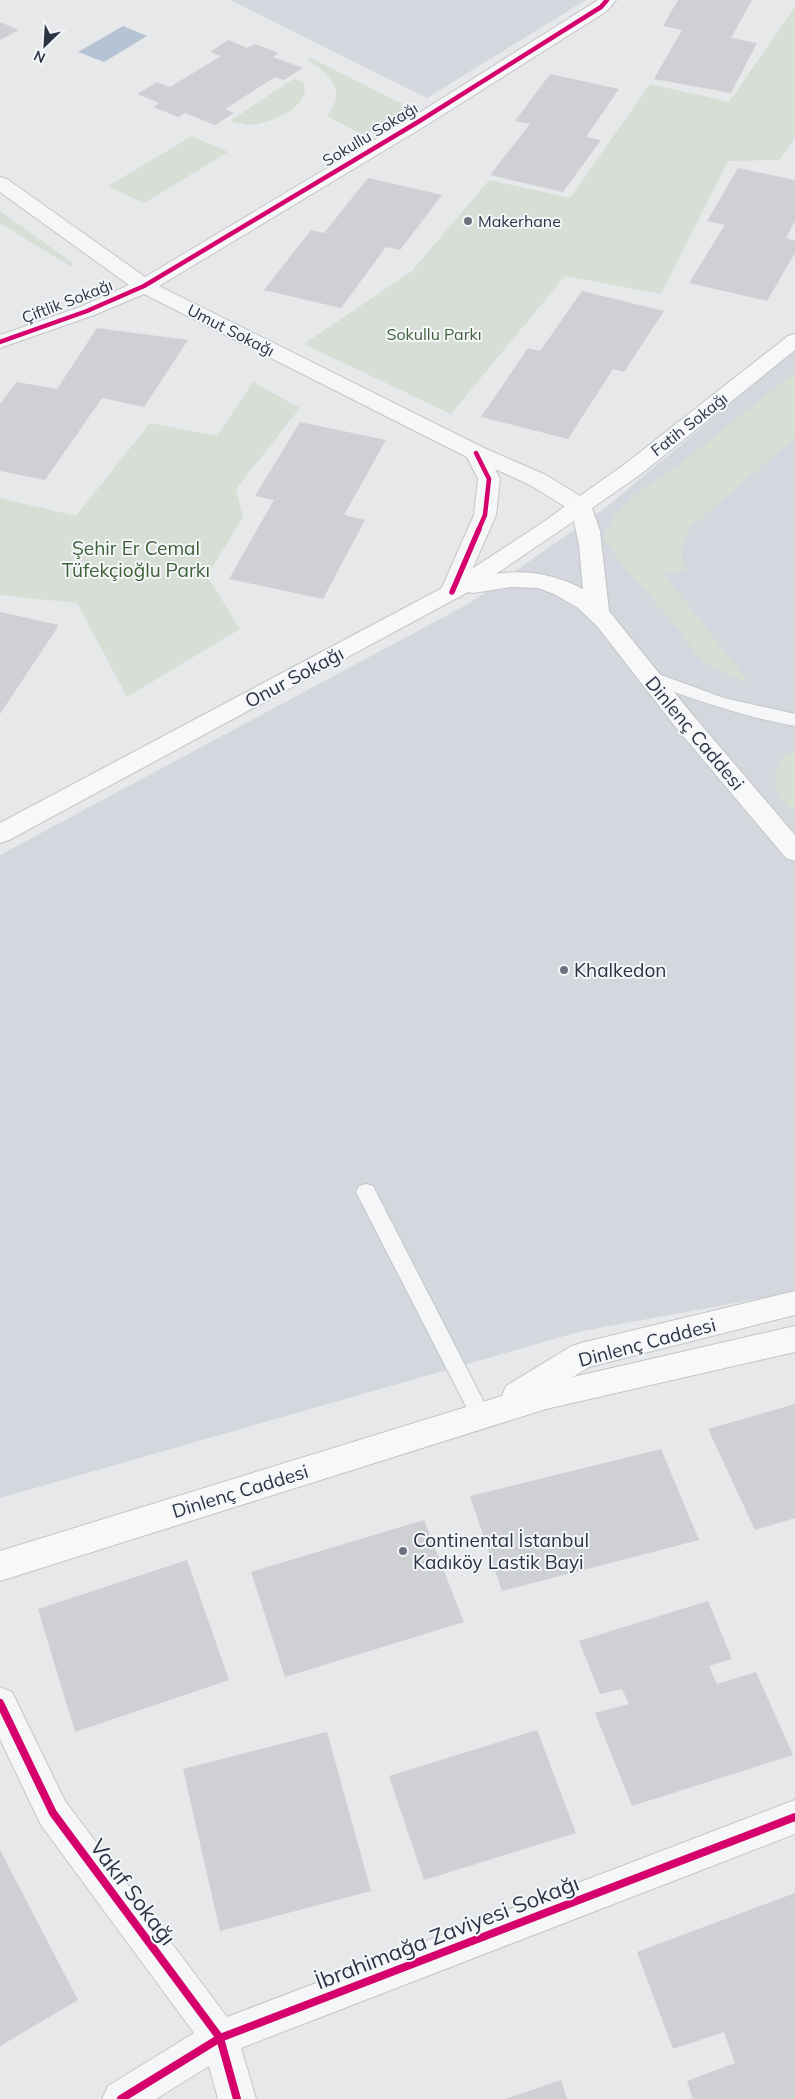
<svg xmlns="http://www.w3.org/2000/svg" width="795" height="2099" font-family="Mulish,sans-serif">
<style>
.built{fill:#d4d7dd}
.green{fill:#d6ded6}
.water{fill:#b4c4d5}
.building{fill:#ced0d3}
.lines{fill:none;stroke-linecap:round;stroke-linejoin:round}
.service-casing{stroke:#c4c6c8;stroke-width:2}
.minor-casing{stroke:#c4c6c8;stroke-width:2}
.primary-casing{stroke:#c2c5c8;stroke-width:2}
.service{fill:#f5f6f7;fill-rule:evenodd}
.minor{fill:#f5f6f7;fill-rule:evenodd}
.primary{fill:#f8f8f8;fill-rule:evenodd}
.cycleway-far2-casing{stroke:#f4f6f9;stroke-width:7}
.cycleway-far1-casing{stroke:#f4f6f9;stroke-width:9}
.cycleway-casing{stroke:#f4f6f9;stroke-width:11}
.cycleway-far2{stroke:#d6006c;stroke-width:4.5}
.cycleway-far1{stroke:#d6006c;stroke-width:5.5}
.cycleway{stroke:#d6006c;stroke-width:8}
.tree{fill:#8a9e88}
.poi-dot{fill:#6c737f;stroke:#f4f6f9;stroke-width:2}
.labels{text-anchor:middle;stroke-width:4;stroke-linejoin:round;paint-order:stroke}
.far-street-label{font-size:16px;fill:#2b3445;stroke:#f4f6f9}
.far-poi-label{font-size:16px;fill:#2b3445;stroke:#f4f6f9;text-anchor:start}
.far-park-label{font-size:16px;fill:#3f6138;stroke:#f4f6f9}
.park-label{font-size:19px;fill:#3f6138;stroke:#f4f6f9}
.street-label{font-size:19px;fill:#2b3445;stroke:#f4f6f9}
.poi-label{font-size:19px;fill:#2b3445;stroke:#f4f6f9;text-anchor:start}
.near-street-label{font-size:22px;fill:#2b3445;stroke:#f4f6f9}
</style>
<rect width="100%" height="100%" fill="#e6e8ea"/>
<g class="built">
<path d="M230,0H586L427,98Z"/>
<path d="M795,350V1292L582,1331L0,1498V855L470,603L605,508Z"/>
</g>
<g class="green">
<path d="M795,7V138L779,160L728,161L661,294L565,276L451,414L304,344L412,271L489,180L570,198L650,84L729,102Z"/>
<path d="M311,58L410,108L363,135L327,116C330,112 334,106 335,102C341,83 321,68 307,60Z"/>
<path d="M295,78L304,84C311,108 266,126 246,125C241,124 235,122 230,121Z"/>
<path d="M192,136L228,152L144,203L108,186Z"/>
<path d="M0,211L74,264L70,266L0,223Z"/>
<path d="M795,372V438L691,527L681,552L685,571L664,574L751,685L707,664L694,652L683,634L621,563L603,538L615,515L639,492L680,464Z"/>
<path d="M253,382L300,408L236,489L243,517L207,576L240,629L127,697L77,603L0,595V498L76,516L150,423L217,436Z"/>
<path d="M795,750V815C790,808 782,801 778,793C770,777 779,755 795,750Z"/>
</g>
<path class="water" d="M123,26L147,36L104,62L78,52Z"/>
<g class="building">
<path d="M678,0H752L731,38L757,43L731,93L654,79L682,30L663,26Z"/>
<path d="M0,22L19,30L0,40Z"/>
<path d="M228,40L247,48L255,44L279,53L273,57L303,68L284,80L275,77L225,109L234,113L215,125L185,113L178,117L153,107L159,103L137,94L157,82L170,87L221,56L210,52Z"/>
<path d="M550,74L619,89L586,137L601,140L563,192L490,175L530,124L515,121Z"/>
<path d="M738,168L795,180V221L786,238L795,241V253L767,301L689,283L725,225L707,221Z"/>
<path d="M368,178L442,195L400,250L386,247L341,308L264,290L311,230L324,233Z"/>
<path d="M582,291L664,311L624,372L613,369L568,439L481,417L528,348L540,351Z"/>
<path d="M97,328L188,340L144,407L102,398L45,480L0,471V404L17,382L57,389Z"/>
<path d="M300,422L386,440L344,515L365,520L323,599L229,579L274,500L255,496Z"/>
<path d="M0,612L59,625L0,714Z"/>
<path d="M795,1404V1518L755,1530L708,1429Z"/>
<path d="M661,1449L699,1540L502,1591L470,1496Z"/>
<path d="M424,1520L464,1622L285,1677L251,1572Z"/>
<path d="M187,1560L229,1680L75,1732L38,1609Z"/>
<path d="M708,1601L732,1659L709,1666L717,1684L756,1672L793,1755L632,1806L595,1713L629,1704L622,1689L600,1694L579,1641Z"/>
<path d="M537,1730L576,1833L424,1880L389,1776Z"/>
<path d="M327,1732L371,1891L220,1931L183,1769Z"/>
<path d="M0,1850L78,2000L0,2046Z"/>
<path d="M795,1893V2099H693L687,2081L735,2063L724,2032L673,2049L637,1952Z"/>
<path d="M561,2080L567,2099H505Z"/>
</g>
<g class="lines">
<g class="service-casing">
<g id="service">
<path d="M645,669L724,698L795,714V726C741,716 690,699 639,678L637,674L639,670Z"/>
<path d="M366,1184L373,1186L488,1410L492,1416L488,1422L481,1425L474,1422L356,1192L359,1186Z"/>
</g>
</g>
<g class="minor-casing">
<g id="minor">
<path d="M598,0H616L607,11L425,126L159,286L484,448L546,475L588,501L591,506L588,511L580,513L572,511L530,485L495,469L500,479L496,515L460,597L452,599L444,597L440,592L474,515L478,479L467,457L144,294L94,315L0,348V335L80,307L129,285L0,192V177L7,179L145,277L411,118Z"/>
<path d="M0,1687L12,1692L65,1801L227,2017L795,1800V1834L241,2048L256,2099H218L209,2066L156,2099H102L108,2086L194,2033L41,1825L0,1739Z"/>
</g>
</g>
<g class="primary-casing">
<g id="primary">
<path d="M795,334V350L641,474L592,508L600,531L609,611L691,713L795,835V861L786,858L674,725L597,626L578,608L554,594L538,588L512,587L473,593L468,592L9,840L0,843V823L444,587L536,527L625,464L788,336ZM574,521L579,545L583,589C556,575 527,569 496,574Z"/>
<path d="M795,1291V1315L589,1367L573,1377L795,1326V1352L546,1409L0,1581V1551L502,1396L506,1386L570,1347L581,1343Z"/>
</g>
</g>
<use href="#service" class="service"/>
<use href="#minor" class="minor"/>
<use href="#primary" class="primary"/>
<g class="cycleway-far2-casing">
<g id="cycleway-far2">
<path d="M0,342L87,311L144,286L418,122L601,7L607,0"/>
<path d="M476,453L489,479L485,515L478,531"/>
</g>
</g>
<g class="cycleway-far1-casing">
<path id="cycleway-far1" d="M452,592L479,529"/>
</g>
<g class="cycleway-casing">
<g id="cycleway">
<path d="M0,1703L53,1813L220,2038L237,2099"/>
<path d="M121,2099L220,2038L795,1817"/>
</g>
</g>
<use href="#cycleway-far2" class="cycleway-far2"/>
<use href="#cycleway-far1" class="cycleway-far1"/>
<use href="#cycleway" class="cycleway"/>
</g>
<g class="tree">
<circle cx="399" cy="118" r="5"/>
<circle cx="378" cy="130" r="5"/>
</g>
<g class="poi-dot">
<circle cx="468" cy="221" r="5"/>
<circle cx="564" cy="970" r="5"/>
<circle cx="403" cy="1551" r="5"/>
</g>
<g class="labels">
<g class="far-street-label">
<text transform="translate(370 134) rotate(-31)" y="6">Sokullu Sokağı</text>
<text transform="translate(67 301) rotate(-21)" y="6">Çiftlik Sokağı</text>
<text transform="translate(231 330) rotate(27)" y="6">Umut Sokağı</text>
<text transform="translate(689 424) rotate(-38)" y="6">Fatih Sokağı</text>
</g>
<g class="far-poi-label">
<text x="478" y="227">Makerhane</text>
</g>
<g class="far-park-label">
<text x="434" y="340">Sokullu Parkı</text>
</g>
<g class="park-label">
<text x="136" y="555">Şehir Er Cemal<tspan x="136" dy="22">Tüfekçioğlu Parkı</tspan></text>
</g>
<g class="street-label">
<text transform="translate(294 677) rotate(-28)" y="7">Onur Sokağı</text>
<text transform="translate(695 733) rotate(50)" y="7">Dinlenç Caddesi</text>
<text transform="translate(647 1342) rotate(-15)" y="7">Dinlenç Caddesi</text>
<text transform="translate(240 1491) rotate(-17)" y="7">Dinlenç Caddesi</text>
</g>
<g class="poi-label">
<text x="574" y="977">Khalkedon</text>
<text x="413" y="1547">Continental İstanbul<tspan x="413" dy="22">Kadıköy Lastik Bayi</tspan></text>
</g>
<g class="near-street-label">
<text transform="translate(133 1892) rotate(53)" y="8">Vakıf Sokağı</text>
<text transform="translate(447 1932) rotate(-21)" y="8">İbrahimağa Zaviyesi Sokağı</text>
</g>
</g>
<g transform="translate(45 45) rotate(205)" stroke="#f4f6f9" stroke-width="4" paint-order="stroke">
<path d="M0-4L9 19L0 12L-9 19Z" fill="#2b3445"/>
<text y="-8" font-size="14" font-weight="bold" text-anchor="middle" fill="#2b3445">N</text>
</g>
</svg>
